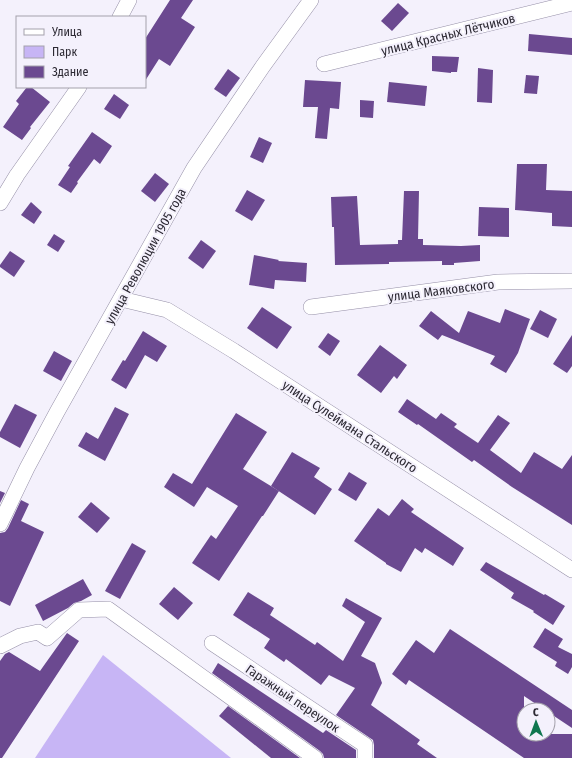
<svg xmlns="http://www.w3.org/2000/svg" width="572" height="758" font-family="'Fira Sans Condensed',sans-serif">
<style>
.green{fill:#c7b5f5}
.building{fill:#6b4990}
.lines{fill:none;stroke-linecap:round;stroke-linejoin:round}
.minor-casing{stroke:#958fa7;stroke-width:16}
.minor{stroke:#fff;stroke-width:15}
.labels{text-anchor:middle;stroke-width:4;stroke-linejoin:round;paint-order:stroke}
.street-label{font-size:13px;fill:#2b2832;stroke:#f4f1fc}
</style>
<rect width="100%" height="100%" fill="#f4f1fc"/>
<path class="green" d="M103,655L231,758H35Z"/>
<g class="building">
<path d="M170,0H193L181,18L195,27L170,66L159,59L145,81V39Z"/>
<path d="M398,3L409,13L392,31L381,21Z"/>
<path d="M529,34L572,38V55L528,51Z"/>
<path d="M432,56L459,57L457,72H451V73L432,71Z"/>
<path d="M478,68L493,70L492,103L477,102Z"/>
<path d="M228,69L240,78L226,97L214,89Z"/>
<path d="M526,75L539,76L537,94L524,93Z"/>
<path d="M305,80L341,82L339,109L330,108L327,139L315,138L318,107H303Z"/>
<path d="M389,82L427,86L425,106L387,102Z"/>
<path d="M27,87H31L50,102L30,127L31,128L22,140L3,127L19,104L16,101Z"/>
<path d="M114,94L129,105L120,119L104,109Z"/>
<path d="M360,100L374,101L373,118L360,117Z"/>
<path d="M92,132L112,146L100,164L94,159L77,182L78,183L71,193L58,185L70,167L68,166Z"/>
<path d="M259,137L272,143L263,163L250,157Z"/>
<path d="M517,164H547L546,190L572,191V227L552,226V213L515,210Z"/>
<path d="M155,173L169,184L155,202L141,191Z"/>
<path d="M247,190L265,200L252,221L235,211Z"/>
<path d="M404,191H419L418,239H423V245L461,246L480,245V261L454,263V265H442V261L389,262V264L335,265L334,227H332L331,197L357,196L360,245L398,244V240H402Z"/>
<path d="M31,202L42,212L34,224L21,215Z"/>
<path d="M479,207L509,208V237L478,236Z"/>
<path d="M54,234L65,241L58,252L47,245Z"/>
<path d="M201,240L216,251L203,269L188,258Z"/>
<path d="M10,251L25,261L14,277L0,267V265Z"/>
<path d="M254,255L279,260L278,261L307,263L306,282L275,280L274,289L249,285Z"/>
<path d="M262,307L292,327L277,349L247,328Z"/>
<path d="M505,309L530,319L518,353L506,373L490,364L495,356L442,335L438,340L419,326L431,311L459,333L468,311L500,323Z"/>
<path d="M540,310L557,319L548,338L530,329Z"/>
<path d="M143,331L167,346L157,362L145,355L126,389L111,380L123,360L125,361Z"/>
<path d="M328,333L340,341L330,356L318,347Z"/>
<path d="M572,335V366L567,373L553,364Z"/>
<path d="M380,345L407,365L397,379L394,376L381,393L357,375Z"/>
<path d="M54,351L72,361L61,381L43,371Z"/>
<path d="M407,399L436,419L441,413L457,424L454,427L478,443L498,415L510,423L490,450L521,473L534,452L562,469L572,455V525L531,499L512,487L474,460L472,462L418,424L417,425L398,412Z"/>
<path d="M15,404L37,415L20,448L0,437V432Z"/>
<path d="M115,407L129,414L105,461L78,446L86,432L98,439Z"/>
<path d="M236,413L267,432L243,469L279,491L263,516H262L219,581L192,563L211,535L216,539L238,506L207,487L194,507L164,487L173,473L192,484Z"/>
<path d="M292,452L320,468L314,477L332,489L315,515L271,486Z"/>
<path d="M349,472L367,483L356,501L338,490Z"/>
<path d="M0,491L5,493L0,503Z"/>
<path d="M402,499L414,509L411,512L464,548L453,566L425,548L422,553L415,548L401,572L386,564V563L354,541L378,508L389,516Z"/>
<path d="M21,500L29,504L21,521L44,532L10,606L0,601V533L5,532L8,528Z"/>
<path d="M91,502L110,518L97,533L78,517Z"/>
<path d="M132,543L146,551L120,599L105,591Z"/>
<path d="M486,562L544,595L545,594L565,606L553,625L533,612L534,611L511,598L514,593L480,570Z"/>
<path d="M83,579L92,595L81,601L74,603L68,608L43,621L35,605Z"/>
<path d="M174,587L193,603L178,620L159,604Z"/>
<path d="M248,592L274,608L270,615L315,645L317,642L343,661L365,622L342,606L346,598L382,618L361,656L375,663L382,683L371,705L420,740L417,744L437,758H374V745L373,740L370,738L336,715L355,688L329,675L321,685L286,659L284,662L264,648L270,639L233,615Z"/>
<path d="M545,628L563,639L558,647L572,654V667L568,674L555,666L557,662L533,647Z"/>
<path d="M450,629L572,710V728L548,712V710H545L524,696V734H572V758H524L409,680L406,685L392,674L416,640L434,653Z"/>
<path d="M67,633L79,641L2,758H0V661L5,654L9,652L40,671Z"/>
<path d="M218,663L323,733L326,730L356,750V758H324L323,754L320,751L212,673Z"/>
<path d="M228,706L300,758H271L219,716Z"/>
</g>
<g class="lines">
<g class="minor-casing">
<g id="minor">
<path d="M120,17L129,0"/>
<path d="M324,64L572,3"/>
<path d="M0,203L17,175L79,87"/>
<path d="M121,299L167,310L234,351L572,570"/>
<path d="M311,307L498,282L572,281"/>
<path d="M0,524L27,468L57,412L194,168L263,66L311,0"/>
<path d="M212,643L365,745V758"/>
<path d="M0,646L20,636L38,632L47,638L79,610L108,609L315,758"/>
</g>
</g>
<use href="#minor" class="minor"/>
</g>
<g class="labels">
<g class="street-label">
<text transform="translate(448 34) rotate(-14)" y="5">улица Красных Лётчиков</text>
<text transform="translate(145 256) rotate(-61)" y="5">улица Революции 1905 года</text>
<text transform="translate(441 290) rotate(-7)" y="5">улица Маяковского</text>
<text transform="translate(350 426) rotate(33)" y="5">улица Сулеймана Стальского</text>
<text transform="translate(293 698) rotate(34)" y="5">Гаражный переулок</text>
</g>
</g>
<rect x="16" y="16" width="130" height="72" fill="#f4f1fc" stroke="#a4a1ab"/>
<rect x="24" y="29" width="20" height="6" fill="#ffffff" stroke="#a4a1ab"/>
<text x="52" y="36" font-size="12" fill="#2b2832">Улица</text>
<rect x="24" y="46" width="20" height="12" fill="#c7b5f5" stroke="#a4a1ab"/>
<text x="52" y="56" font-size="12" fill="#2b2832">Парк</text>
<rect x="24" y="66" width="20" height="12" fill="#6b4990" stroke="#a4a1ab"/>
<text x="52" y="76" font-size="12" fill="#2b2832">Здание</text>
<g transform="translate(536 722) rotate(359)"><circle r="19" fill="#f4f1fc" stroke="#a4a1ab"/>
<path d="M0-3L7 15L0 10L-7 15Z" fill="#0f774f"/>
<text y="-6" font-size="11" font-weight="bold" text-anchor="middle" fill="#2b2832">С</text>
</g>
</svg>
